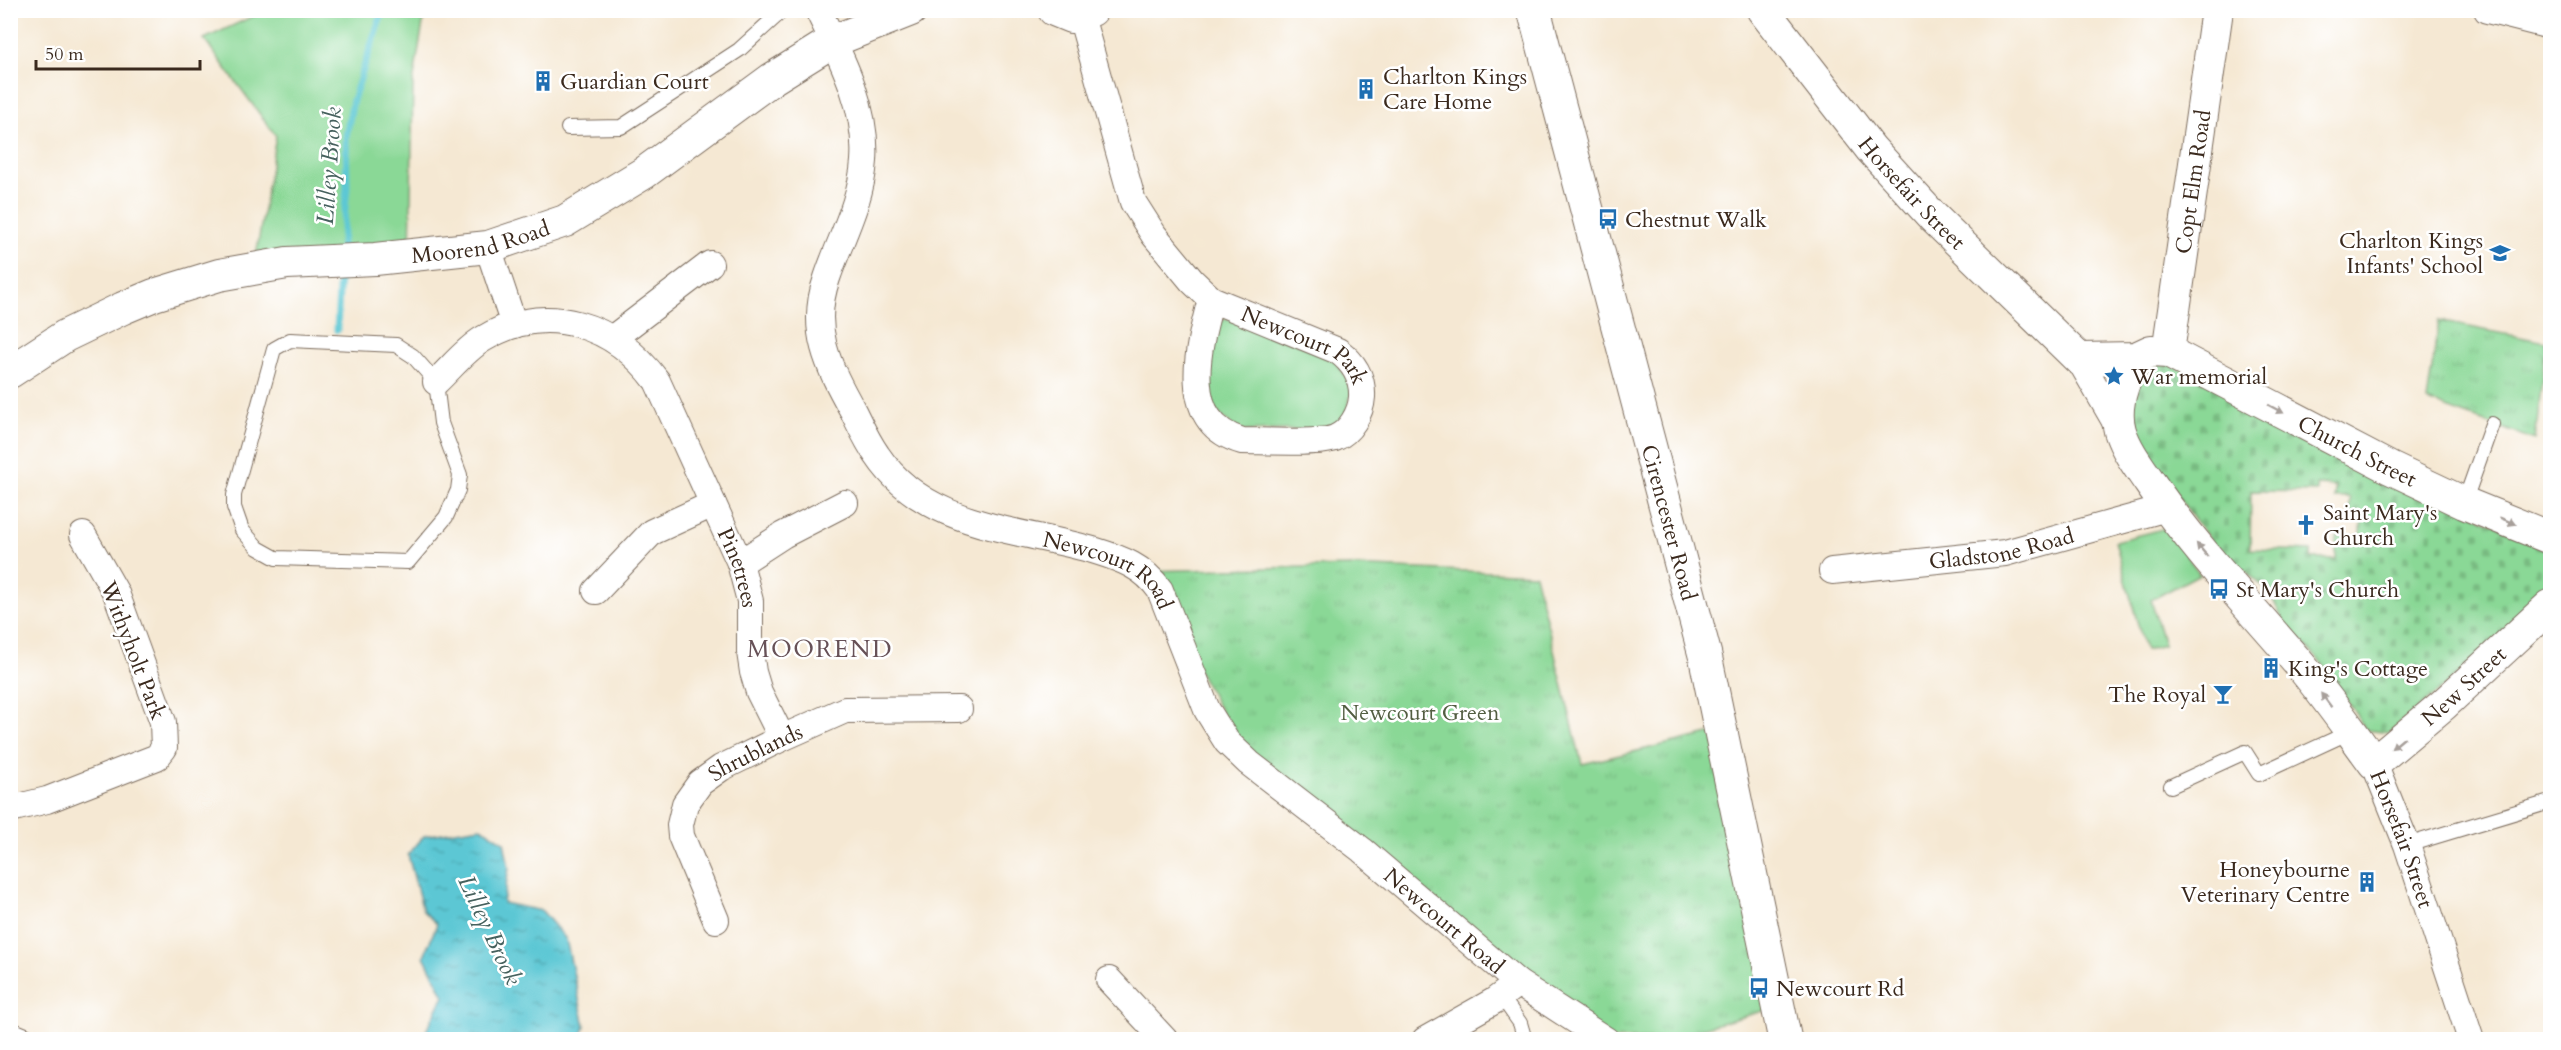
<svg xmlns="http://www.w3.org/2000/svg" width="2561" height="1050" font-family="Cardo,serif">
<style>
.green{fill:#8ad896;stroke:#62815a;stroke-width:1.5}
.cemetery{fill:url(#cemetery-stones);stroke:#62815a;stroke-width:1.5;fill-rule:evenodd}
.park{fill:url(#park-tufts);stroke:#62815a;stroke-width:1.5}
.water{fill:url(#water-ripples);stroke:#4b7879;stroke-width:1.5}
.lines{fill:none;stroke-linecap:round;stroke-linejoin:round}
.stream{stroke:#5bc7d4;stroke-width:7}
.service-casing{stroke:#7c6c5d;stroke-width:16}
.minor-casing{stroke:#7c6c5d;stroke-width:28}
.tertiary-casing{stroke:#7c6c5d;stroke-width:34}
.primary-casing{stroke:#7c6c5d;stroke-width:35}
.service{stroke:#fff;stroke-width:14}
.minor{stroke:#fff;stroke-width:26}
.tertiary{stroke:#fff;stroke-width:32}
.primary{stroke:#fff;stroke-width:33}
.oneway{fill:#a79f9a}
.labels{text-anchor:middle;stroke-width:5;stroke-linejoin:round;paint-order:stroke}
.poi-label{font-size:22px;fill:#3b2a1e;stroke:#fff;text-anchor:start}
.street-label{font-size:22px;fill:#3b2a1e;stroke:#fff}
.park-label{font-size:22px;fill:#535e42;stroke:#fff}
.water-label{font-size:24px;font-style:italic;fill:#46615e;stroke:#fff}
.neighbourhood-label{font-size:24px;letter-spacing:1.5px;fill:#675157;stroke:#fff}
</style>
<defs>
<pattern id="cemetery-stones" width="16" height="16" patternUnits="userSpaceOnUse" patternTransform="scale(1.5)"><rect width="16" height="16" fill="#8ad896"/><path d="M2 7V4a2 2 0 0 1 4 0v3zM10 15v-3a2 2 0 0 1 4 0v3z" fill="#78ba81"/></pattern>
<pattern id="park-tufts" width="24" height="20" patternUnits="userSpaceOnUse" patternTransform="scale(1.5)"><rect width="24" height="20" fill="#8ad896"/><path d="M3 7l-1-3M5 7V3M7 7l1-3M15 17l-1-3M17 17v-4M19 17l1-3" fill="none" stroke="#78ba81"/></pattern>
<pattern id="water-ripples" width="26" height="14" patternUnits="userSpaceOnUse" patternTransform="scale(1.5)"><rect width="26" height="14" fill="#5bc7d4"/><path d="M2 4q2-2 4 0t4 0M15 11q2-2 4 0t4 0" fill="none" stroke="#4ca2ab"/></pattern>
</defs>
<rect width="100%" height="100%" fill="#fff"/>
<filter id="ink" filterUnits="userSpaceOnUse"><feTurbulence type="fractalNoise" baseFrequency=".0167" numOctaves="2"/><feDisplacementMap in="SourceGraphic" scale="12" xChannelSelector="R" yChannelSelector="G"/><feConvolveMatrix kernelMatrix="1 2 1 2 8 2 1 2 1" color-interpolation-filters="sRGB"/></filter>
<filter id="wash" filterUnits="userSpaceOnUse"><feTurbulence type="fractalNoise" baseFrequency=".008" numOctaves="4" result="noise"/><feDisplacementMap in="SourceGraphic" scale="24" xChannelSelector="R" yChannelSelector="G"/><feGaussianBlur stdDeviation="1.35" result="paint"/><feColorMatrix in="noise" values="0 0 0 0 0 0 0 0 0 0 0 0 0 0 0 0 0 1.4 0 .05"/><feComposite in="paint" operator="in"/></filter>
<g filter="url(#wash)">
<rect width="100%" height="100%" fill="#f5e8d3"/>
<g class="green">
<path d="M264,11H425L413,83L410,255L256,256L276,136L204,39Z"/>
<path d="M1226,318L1330,355L1353,385L1346,415L1329,429L1239,431L1207,404L1213,327Z"/>
<path d="M2166,528L2200,574L2151,600L2164,645L2145,650L2115,541Z"/>
</g>
<path class="cemetery" d="M2164,361L2550,552V596L2389,733L2366,730L2326,668L2285,624L2269,592L2216,545L2215,546L2129,432L2130,401L2140,378ZM2317,485L2335,486V498H2350V514H2362L2361,536H2336V559H2311V551L2250,549L2251,491L2317,492Z"/>
<g class="park">
<path d="M2439,321L2546,342L2535,440L2427,401Z"/>
<path d="M1351,566L1535,574L1582,764L1722,731L1777,1007L1665,1039H1606L1249,763L1144,571Z"/>
</g>
<path class="water" d="M481,827L504,842L509,868L503,903L542,911L566,939L585,1026L581,1039H422L444,996L424,956L437,924L423,911L408,855L424,836Z"/>
<g class="lines">
<g class="stream">
<path d="M341,252L347,187L346,136L353,100L383,10"/>
<path d="M337,330L340,270"/>
</g>
</g>
</g>
<g filter="url(#ink)">
<g class="lines">
<g class="service-casing">
<g id="service">
<path d="M568,128L621,127L739,50L783,10"/>
<path d="M290,340L396,345L413,356L436,382L441,423L460,475L458,490L446,517L408,562L276,558L258,548L242,530L234,507V495L274,349Z"/>
<path d="M2464,503L2492,424"/>
<path d="M2171,786L2245,752L2259,774L2350,732"/>
<path d="M2407,845L2550,802"/>
<path d="M1501,996L1520,1023L1525,1040"/>
</g>
</g>
<g class="minor-casing">
<g id="minor">
<path id="s1" d="M818,10C841,57 868,108 864,161C861,203 840,239 827,278C809,329 828,366 853,411C860,425 867,441 877,455C926,529 1019,528 1096,551C1122,559 1144,567 1160,590L1207,710L1227,742L1249,763L1362,850L1518,983L1606,1040"/>
<path d="M2487,10L2550,26"/>
<path id="s2" d="M1081,16L1133,202L1154,235L1192,281L1211,299L1338,351C1353,362 1363,377 1362,397C1361,413 1350,432 1335,438C1319,444 1263,441 1242,441C1178,422 1198,348 1211,299"/>
<path d="M488,247L514,325"/>
<path d="M613,338L710,264"/>
<path d="M2079,359L2120,430"/>
<path id="s3" d="M436,382C451,368 466,349 483,339C547,300 615,325 657,381L740,563L750,601V652L753,672L759,692L782,738"/>
<path d="M740,563L783,535L845,503"/>
<path id="s4" d="M1832,571L2005,553L2167,508"/>
<path d="M596,591L652,532L713,504"/>
<path id="s5" d="M2374,763L2407,845L2471,1040"/>
<path d="M10,809L47,800L157,757L164,748L163,722L116,593L83,535"/>
<path id="s6" d="M716,920L681,836L680,825L685,804L700,783L721,768L782,738L845,710L959,709"/>
<path d="M1109,980L1165,1040"/>
<path d="M10,1035L22,1040"/>
<path d="M1425,1040L1494,1001L1518,983"/>
</g>
</g>
<g class="tertiary-casing">
<g id="tertiary">
<path d="M1054,10L1071,17L1092,10"/>
<path id="s7" d="M1763,10L1871,149L1933,217L2079,359L2136,358L2151,351L2168,352L2390,468L2464,503L2550,538"/>
<path id="s8" d="M2168,352L2217,10"/>
<path id="s9" d="M2136,358C2123,380 2113,406 2120,431C2126,450 2139,467 2150,483C2192,545 2245,601 2294,658C2323,691 2348,728 2374,763L2443,705L2550,606"/>
<path id="s10" d="M10,372L65,336L123,308L154,295L219,275L287,263L375,259L488,247L565,221L644,173L772,79L833,41L911,10"/>
</g>
</g>
<g class="primary-casing">
<g id="primary">
<path id="s11" d="M1534,10L1705,655L1785,1040"/>
</g>
</g>
<use href="#service" class="service"/>
<use href="#minor" class="minor"/>
<use href="#tertiary" class="tertiary"/>
<use href="#primary" class="primary"/>
</g>
<defs><path id="oneway-solid" d="M-6-.8H1V-3.2L6.5 0L1 3.2V.8H-6Z" transform="scale(1.5)"/></defs>
<g class="oneway">
<use href="#oneway-solid" transform="translate(2276 409) rotate(28)"/>
<use href="#oneway-solid" transform="translate(2508 521) rotate(22)"/>
<use href="#oneway-solid" transform="translate(2202 550) rotate(-130)"/>
<use href="#oneway-solid" transform="translate(2326 700) rotate(-127)"/>
<use href="#oneway-solid" transform="translate(2398 743) rotate(140)"/>
</g>
</g>
<defs>
<g id="building-bare" transform="scale(1.62)"><path d="M-4-6H4V6H1V3H-1V6H-4ZM-2.5-4.3h1.7v1.8h-1.7ZM.8-4.3h1.7v1.8H.8ZM-2.5-1h1.7V.8h-1.7ZM.8-1h1.7V.8H.8Z" fill="#1f6fb2" stroke="#fff" stroke-width="2.5" paint-order="stroke"/></g>
<g id="bus-bare" transform="scale(1.62)"><path d="M-5-6H5V4H4V6H2V4H-2V6H-4V4H-5ZM-3.5-4V0h7V-4ZM-3.5 1.2v1.5H-2V1.2ZM2 1.2v1.5H3.5V1.2Z" fill="#1f6fb2" stroke="#fff" stroke-width="2.5" paint-order="stroke"/></g>
<g id="school-bare" transform="scale(1.62)"><path d="M0-5L7-2L0 1L-7-2ZM-4 1L0 2.5L4 1V4Q0 6-4 4Z" fill="#1f6fb2" stroke="#fff" stroke-width="2.5" paint-order="stroke"/></g>
<g id="sight-bare" transform="scale(1.62)"><path d="M0-6L1.8-2.2L6-1.7L2.9 1.2L3.7 5.4L0 3.3L-3.7 5.4L-2.9 1.2L-6-1.7L-1.8-2.2Z" fill="#1f6fb2" stroke="#fff" stroke-width="2.5" paint-order="stroke"/></g>
<g id="church-bare" transform="scale(1.62)"><path d="M-1.2-6h2.4v3.5h3.3v2.4h-3.3V6h-2.4V-.1h-3.3v-2.4h3.3Z" fill="#1f6fb2" stroke="#fff" stroke-width="2.5" paint-order="stroke"/></g>
<g id="bar-bare" transform="scale(1.62)"><path d="M-6-5H6L.8 .8V4.5H3.5V6h-7V4.5H-.8V.8Z" fill="#1f6fb2" stroke="#fff" stroke-width="2.5" paint-order="stroke"/></g>
</defs>
<g fill-rule="evenodd">
<use href="#building-bare" x="543" y="81"/>
<use href="#building-bare" x="1366" y="89"/>
<use href="#bus-bare" x="1608" y="219"/>
<use href="#school-bare" x="2500" y="253"/>
<use href="#sight-bare" x="2114" y="376"/>
<use href="#church-bare" x="2306" y="525"/>
<use href="#bus-bare" x="2219" y="589"/>
<use href="#building-bare" x="2271" y="668"/>
<use href="#bar-bare" x="2223" y="694"/>
<use href="#building-bare" x="2367" y="882"/>
<use href="#bus-bare" x="1759" y="988"/>
</g>
<g class="labels">
<g class="poi-label">
<text x="1383" y="84">Charlton Kings<tspan x="1383" dy="25">Care Home</tspan></text>
<text x="560" y="89">Guardian Court</text>
<text x="1625" y="227">Chestnut Walk</text>
<text x="2483" y="248" text-anchor="end">Charlton Kings<tspan x="2483" dy="25">Infants' School</tspan></text>
<text x="2131" y="384">War memorial</text>
<text x="2323" y="520">Saint Mary's<tspan x="2323" dy="25">Church</tspan></text>
<text x="2236" y="597">St Mary's Church</text>
<text x="2288" y="676">King's Cottage</text>
<text x="2206" y="702" text-anchor="end">The Royal</text>
<text x="2350" y="877" text-anchor="end">Honeybourne<tspan x="2350" dy="25">Veterinary Centre</tspan></text>
<text x="1776" y="996">Newcourt Rd</text>
</g>
<g class="street-label">
<text dy="8" stroke="none"><textPath href="#s8" startOffset="172">Copt Elm Road</textPath></text>
<text dy="8" stroke="none"><textPath href="#s7" startOffset="236">Horsefair Street</textPath></text>
<text dy="8" stroke="none"><textPath href="#s10" startOffset="496">Moorend Road</textPath></text>
<text dy="8" stroke="none"><textPath href="#s2" startOffset="424">Newcourt Park</textPath></text>
<text dy="8" stroke="none"><textPath href="#s7" startOffset="776">Church Street</textPath></text>
<text dy="8" stroke="none"><textPath href="#s11" startOffset="530">Cirencester Road</textPath></text>
<text dy="8" stroke="none"><textPath href="#s4" startOffset="171">Gladstone Road</textPath></text>
<text dy="8" stroke="none"><textPath href="#s3" startOffset="466">Pinetrees</textPath></text>
<text dy="8" stroke="none"><textPath href="#s1" startOffset="740">Newcourt Road</textPath></text>
<text transform="translate(134 650) rotate(69)" y="8">Withyholt Park</text>
<text dy="8" stroke="none"><textPath href="#s9" startOffset="614">New Street</textPath></text>
<text dy="8" stroke="none"><textPath href="#s6" startOffset="213">Shrublands</textPath></text>
<text dy="8" stroke="none"><textPath href="#s5" startOffset="81">Horsefair Street</textPath></text>
<text dy="8" stroke="none"><textPath href="#s1" startOffset="1244">Newcourt Road</textPath></text>
</g>
<g class="park-label">
<text x="1420" y="720">Newcourt Green</text>
</g>
<g class="water-label">
<text transform="translate(329 166) rotate(-86)" y="8">Lilley Brook</text>
<text transform="translate(490 930) rotate(65)" y="8">Lilley Brook</text>
</g>
<g class="neighbourhood-label">
<text x="820" y="657">MOOREND</text>
</g>
</g>
<rect width="2561" height="1050" fill="none" stroke="#fff" stroke-width="36"/>
<path d="M36 60v9h164v-9" fill="none" stroke="#3b2a1e" stroke-width="3"/>
<text x="45" y="60" font-size="18" fill="#3b2a1e" stroke="#ffffff" stroke-width="4.5" paint-order="stroke">50 m</text>
</svg>
